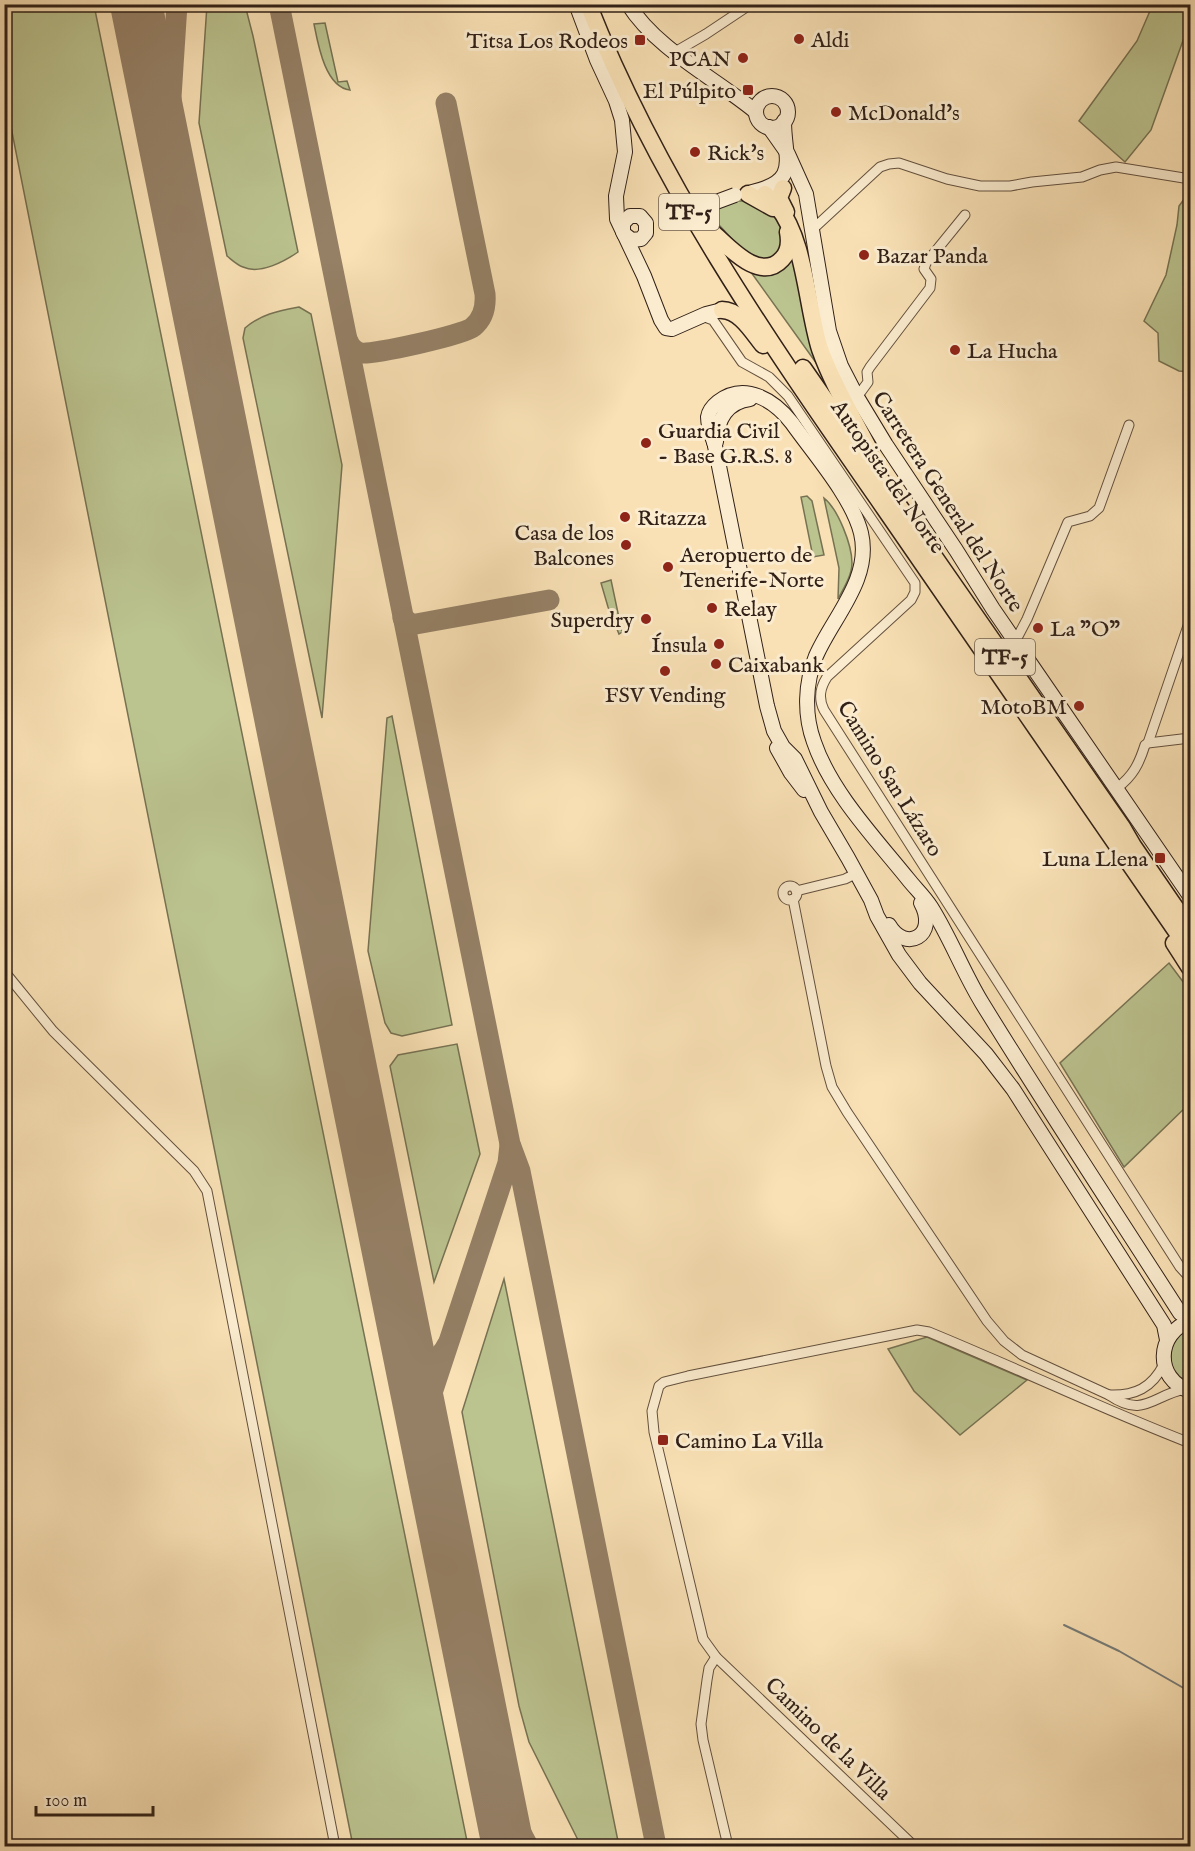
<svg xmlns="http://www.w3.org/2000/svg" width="1195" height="1851" font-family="'IM FELL English',serif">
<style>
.green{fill:#bbc38f;stroke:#767253;stroke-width:1.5}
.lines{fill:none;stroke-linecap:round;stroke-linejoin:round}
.stream{stroke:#777c79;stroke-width:2}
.taxiway{stroke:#958066;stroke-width:21}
.runway{stroke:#958066;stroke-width:52}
.minor-casing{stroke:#63503e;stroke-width:11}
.secondary-casing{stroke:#312017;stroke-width:16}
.motorway-casing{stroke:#312017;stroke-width:19}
.minor{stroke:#fbeccf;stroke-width:9}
.secondary{stroke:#fbeccf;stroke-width:14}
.motorway{stroke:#f9e1b5;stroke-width:16}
.secondary-bridge-casing{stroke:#312017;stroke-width:16;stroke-linecap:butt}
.secondary-bridge{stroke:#fbeccf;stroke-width:14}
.poi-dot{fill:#8f2418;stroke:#fbeccf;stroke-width:2}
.labels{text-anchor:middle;stroke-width:6;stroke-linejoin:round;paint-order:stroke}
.shield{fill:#fbeccf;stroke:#6e5d4e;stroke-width:1.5}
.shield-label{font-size:21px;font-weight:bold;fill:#312017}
.poi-label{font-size:22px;fill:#312017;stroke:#fbeccf;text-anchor:start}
.street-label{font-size:22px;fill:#312017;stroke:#fbeccf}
</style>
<rect width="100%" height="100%" fill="#f9e1b5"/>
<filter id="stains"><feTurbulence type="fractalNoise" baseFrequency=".00333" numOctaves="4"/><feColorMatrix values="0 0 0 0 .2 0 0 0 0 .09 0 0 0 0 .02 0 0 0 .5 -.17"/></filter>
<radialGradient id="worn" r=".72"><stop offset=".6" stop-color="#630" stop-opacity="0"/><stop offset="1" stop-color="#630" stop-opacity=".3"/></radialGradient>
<g class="green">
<path d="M1153,4L1190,5V43L1185,35L1151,130L1125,162L1079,121L1137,41Z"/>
<path d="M4,5H94L468,1846H353L5,97Z"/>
<path d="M207,5H245L253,36L298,252C285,261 260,275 243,267C237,265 232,260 227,256L199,123Z"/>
<path d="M325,23L338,82L347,81L350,90C325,87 318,44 314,24Z"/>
<path d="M1190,191V372L1179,371L1159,361L1158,333L1144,321L1166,275L1177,225L1179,206Z"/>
<path d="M733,201H750L773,214L784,234L782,247L774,258L762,260L746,254L706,211Z"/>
<path d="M793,250L827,378L748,268Z"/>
<path d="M299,307L311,314L342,465L322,718L243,338L245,328C261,314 278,311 299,307Z"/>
<path d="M807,496L812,501L824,555L813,557L801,497Z"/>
<path d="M824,498C838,509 852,545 852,563C852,575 844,588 838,599L839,568Z"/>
<path d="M611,580L622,632L619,634L608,607L601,583Z"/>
<path d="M392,716L452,1025L402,1036L391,1033L385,1023L368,951L387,718Z"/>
<path d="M1169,963L1190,991V1103L1124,1167L1060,1063Z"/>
<path d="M457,1044L480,1154L434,1282L390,1066L398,1055Z"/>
<path d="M504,1279L619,1846H581L529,1742L519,1706L462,1412Z"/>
<path d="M1190,1327V1385C1173,1377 1170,1370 1171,1351C1171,1345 1173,1339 1178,1334C1182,1331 1187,1329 1190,1327Z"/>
<path d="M927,1337L1027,1380L960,1435L914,1391L888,1349Z"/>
</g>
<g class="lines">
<path class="stream" d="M1064,1625L1119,1651L1187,1690"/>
<g class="taxiway">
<path d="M279,4L510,1144L520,1171L656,1846"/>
<path d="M172,181L171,97L177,4"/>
<path d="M348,341C350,347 354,351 361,353C372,355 464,335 473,327C483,319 486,307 485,294L446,103"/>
<path d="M403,618L411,624H416L549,600"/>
<path d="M406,1341C415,1361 436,1368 447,1345"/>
<path d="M432,1470L429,1444L431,1396L508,1163L510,1145"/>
<path d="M497,1788L528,1846"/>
</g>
<path class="runway" d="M136,4L508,1846"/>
<g class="minor-casing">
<g id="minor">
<path d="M675,52L706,34L751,4"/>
<path d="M813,229L880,167L889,164L899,163L947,179L980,186H1010L1032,182L1082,177L1100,170L1116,167L1190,179"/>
<path d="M702,316L713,320L742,362L769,377L788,396L915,583V592L911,600L827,677C820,688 818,698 824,710L1180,1267L1190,1278"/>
<path d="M857,397L868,382L867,372L870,367L930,288L931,279L924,269L926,263L965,215"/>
<path d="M1015,642L1027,619L1068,522L1090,516L1099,508L1129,425"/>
<path d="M1148,743L1190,620"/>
<path d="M1117,788C1133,776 1139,764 1145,745L1148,743L1190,738"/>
<circle cx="790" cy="893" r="7"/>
<path d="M796,891L845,879L857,873"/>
<path d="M793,899L826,1066L832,1087L847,1112L987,1321L1004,1341L1022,1355L1109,1395C1144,1419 1153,1395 1185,1389"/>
<path d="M4,971L53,1031L194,1171L207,1191L335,1846"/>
<path d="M1109,1395C1135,1396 1152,1388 1164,1364"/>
<path d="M716,1657L709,1668L707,1680L701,1724L703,1740L728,1846"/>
<path d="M914,1846L716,1657L703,1639L654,1432L652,1411L659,1386L664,1382L688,1376L917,1330L929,1332C1017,1368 1102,1409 1190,1443"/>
</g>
</g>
<g class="secondary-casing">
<g id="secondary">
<path d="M576,4L597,60L616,101L622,120L625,152L616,196L617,219L644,276L661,320L666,328L672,329L706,314L722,310"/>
<path d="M628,4C657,50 715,78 756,112"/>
<circle cx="772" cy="112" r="16"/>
<path d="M769,127L788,154L806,194L829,331L841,366L857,397L886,445L956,550L993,609L1190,896"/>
<path d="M752,192C801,181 784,159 784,121"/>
<path d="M623,232V223L630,216H640L646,223V233L641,239L632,240L624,234"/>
<path d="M713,436L767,706L774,731L783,747L795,759L821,812L848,858L871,900L877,916L899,955L920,983L986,1054L1013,1089L1164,1325L1167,1340"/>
<path d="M716,442C717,420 727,402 750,399"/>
<path d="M715,445C712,437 708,426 708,417C709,410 713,406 718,402C745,381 775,401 792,423C814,454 852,497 861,533C872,579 833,617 816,656C805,683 804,715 814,742C831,792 875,838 908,879C915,888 924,896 931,907C950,937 963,972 982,1003C1046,1107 1114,1210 1180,1313L1190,1320"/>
<path d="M777,748L791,773L804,790"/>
<path d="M889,925C905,953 939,936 921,903"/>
<path d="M1190,1321C1156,1333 1154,1379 1190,1391"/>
</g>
</g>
<g class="motorway-casing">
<g id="motorway">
<path d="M588,4C660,187 774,349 885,509C987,656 1088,804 1190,951"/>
<path d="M783,188L779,198L786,212"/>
<path d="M748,194L773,208"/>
<path d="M765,194C769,199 775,203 778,207C805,240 807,308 820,349C832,383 852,416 869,449"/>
<path d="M713,233C729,247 760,283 782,259C789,252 790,242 788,232"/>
<path d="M722,310C740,310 753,333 763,345"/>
<path d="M803,368L1122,827L1133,846L1190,929"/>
<path d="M1174,943L1190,968"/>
</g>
</g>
<use href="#minor" class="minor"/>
<use href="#secondary" class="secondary"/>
<use href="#motorway" class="motorway"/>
<g class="secondary-bridge-casing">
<path id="secondary-bridge" d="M665,221L735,195"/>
</g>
<use href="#secondary-bridge" class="secondary-bridge"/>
</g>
<g class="poi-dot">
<circle cx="799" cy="39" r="6"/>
<rect x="634" y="34" width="12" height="12" rx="3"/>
<circle cx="743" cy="58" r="6"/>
<rect x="742" y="84" width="12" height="12" rx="3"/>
<circle cx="836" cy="112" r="6"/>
<circle cx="695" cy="152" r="6"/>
<circle cx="864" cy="255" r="6"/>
<circle cx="955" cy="350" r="6"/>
<circle cx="646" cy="443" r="6"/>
<circle cx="625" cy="517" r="6"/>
<circle cx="626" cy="545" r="6"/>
<circle cx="668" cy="567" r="6"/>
<circle cx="712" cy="608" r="6"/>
<circle cx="646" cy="619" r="6"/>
<circle cx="1038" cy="628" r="6"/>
<circle cx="719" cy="644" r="6"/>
<circle cx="716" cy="664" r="6"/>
<circle cx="665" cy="671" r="6"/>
<circle cx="1079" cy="706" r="6"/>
<rect x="1154" y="852" width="12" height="12" rx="3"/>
<rect x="657" y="1434" width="12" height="12" rx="3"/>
</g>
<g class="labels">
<g class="shield">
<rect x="659" y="194" width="60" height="36" rx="4.5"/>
<rect x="975" y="639" width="60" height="36" rx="4.5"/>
</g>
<g class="shield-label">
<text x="689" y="219">TF-5</text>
<text x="1005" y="664">TF-5</text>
</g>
<g class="poi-label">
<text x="811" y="47">Aldi</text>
<text x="628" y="48" text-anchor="end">Titsa Los Rodeos</text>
<text x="731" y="66" text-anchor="end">PCAN</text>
<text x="736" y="98" text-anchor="end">El Púlpito</text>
<text x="848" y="120">McDonald's</text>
<text x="707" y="160">Rick's</text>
<text x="876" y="263">Bazar Panda</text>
<text x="967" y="358">La Hucha</text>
<text x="658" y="438">Guardia Civil<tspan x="658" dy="25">- Base G.R.S. 8</tspan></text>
<text x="637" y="525">Ritazza</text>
<text x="614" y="540" text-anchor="end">Casa de los<tspan x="614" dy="25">Balcones</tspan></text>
<text x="680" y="562">Aeropuerto de<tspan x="680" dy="25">Tenerife-Norte</tspan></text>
<text x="724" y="616">Relay</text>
<text x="634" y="627" text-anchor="end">Superdry</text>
<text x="1050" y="636">La "O"</text>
<text x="707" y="652" text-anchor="end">Ínsula</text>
<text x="728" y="672">Caixabank</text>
<text x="665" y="702" text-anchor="middle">FSV Vending</text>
<text x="1067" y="714" text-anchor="end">MotoBM</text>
<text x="1148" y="866" text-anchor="end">Luna Llena</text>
<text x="675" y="1448">Camino La Villa</text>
</g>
<g class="street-label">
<text transform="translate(889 476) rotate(55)" y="8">Autopista del Norte</text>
<text transform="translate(949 501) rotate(57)" y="8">Carretera General del Norte</text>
<text transform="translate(891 778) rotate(58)" y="8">Camino San Lázaro</text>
<text transform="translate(829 1738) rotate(44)" y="8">Camino de la Villa</text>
</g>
</g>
<rect width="1195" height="1851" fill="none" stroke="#f9e1b5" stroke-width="24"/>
<rect x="6" y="6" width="1183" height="1839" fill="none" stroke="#312017" stroke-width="3"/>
<rect x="12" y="12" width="1171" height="1827" fill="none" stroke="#312017" stroke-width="1.5"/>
<path d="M36 1806v9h117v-9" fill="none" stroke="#312017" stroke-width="3"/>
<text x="45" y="1806" font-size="18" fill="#312017" stroke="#fbeccf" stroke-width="4.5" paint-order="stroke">100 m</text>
<rect width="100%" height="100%" filter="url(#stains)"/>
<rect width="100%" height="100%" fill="url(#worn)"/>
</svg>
